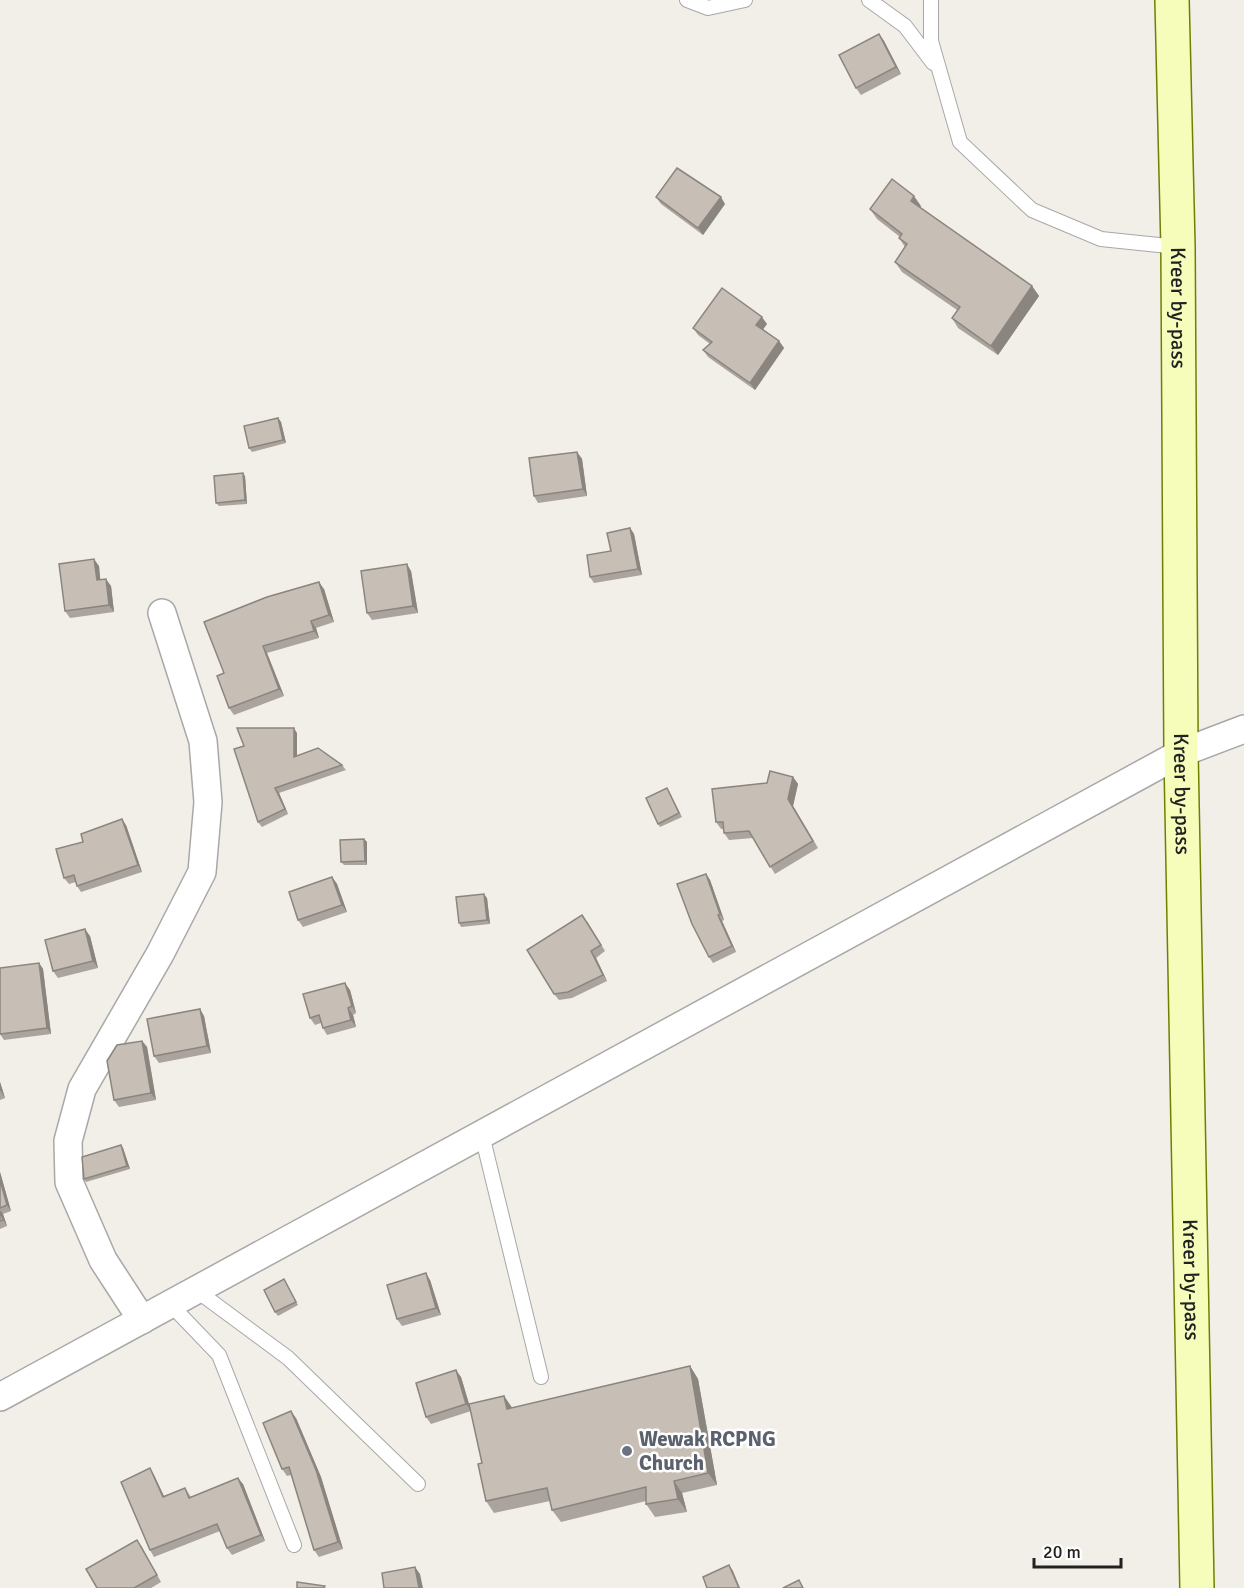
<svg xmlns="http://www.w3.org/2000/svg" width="1244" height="1588" font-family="Signika,sans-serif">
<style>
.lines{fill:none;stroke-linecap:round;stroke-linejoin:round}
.service-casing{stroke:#a8a8a8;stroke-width:16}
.minor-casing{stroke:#a8a8a8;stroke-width:30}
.secondary-casing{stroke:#6c8100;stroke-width:36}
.service{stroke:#fff;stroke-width:14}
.minor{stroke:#fff;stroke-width:27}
.secondary{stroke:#f6fdbb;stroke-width:33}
.wall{fill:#aba39d}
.shaded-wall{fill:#8b857f}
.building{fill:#c7beb6;stroke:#8b857f;stroke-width:1.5}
.worship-dot{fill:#6b7280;stroke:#fff;stroke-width:2}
.labels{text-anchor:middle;stroke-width:5;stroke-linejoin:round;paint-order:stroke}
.street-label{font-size:21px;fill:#212121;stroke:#fff}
.worship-label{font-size:21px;font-weight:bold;fill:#5b616d;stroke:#fff;text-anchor:start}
</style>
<rect width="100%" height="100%" fill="#f2efe8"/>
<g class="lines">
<g class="service-casing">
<g id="service">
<path d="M687,0L708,8L745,0"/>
<path d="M869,0L905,26L933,63"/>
<path d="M931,0V41L960,142L1032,210L1101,239L1178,247"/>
<path d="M482,1135L541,1377"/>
<path d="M196,1290L288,1358L418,1484"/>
<path d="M171,1305L219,1355L294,1545"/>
</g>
</g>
<g class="minor-casing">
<g id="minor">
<path d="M142,1320L103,1260L69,1182L68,1141L82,1089L160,954L202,872L208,802L203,741L162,613"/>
<path d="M0,1397L1181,753L1244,729"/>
</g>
</g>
<g class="secondary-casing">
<g id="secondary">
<path id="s1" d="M1172,0L1178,247L1181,753L1197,1588"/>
</g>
</g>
<use href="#service" class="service"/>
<use href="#minor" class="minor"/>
<use href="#secondary" class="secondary"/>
</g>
<g class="wall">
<path d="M879,34L884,41L901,74L861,95L856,88Z"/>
<path d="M656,197L725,204L703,235L661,204Z"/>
<path d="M921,206L920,207L1032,286L1039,296L998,355L958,328L952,318L957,310L902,272L895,262L905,247L899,238L900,237L877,219L870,209Z"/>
<path d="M767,324L763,329L779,341L784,348L755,390L708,357L703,350L710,344L698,335L693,328Z"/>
<path d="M278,418L281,422L286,443L252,452L249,448Z"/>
<path d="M577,452L582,459L587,496L538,503L534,496Z"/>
<path d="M245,476L247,504L219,506L216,503Z"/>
<path d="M630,528L634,534L642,575L594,583L590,577Z"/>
<path d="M99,566L100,580L111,586L114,612L70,618L65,611Z"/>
<path d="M411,571L418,613L372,620L367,613Z"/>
<path d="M324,589L334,622L316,628L319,638L267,653L284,696L234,715L229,708L224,673Z"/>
<path d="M297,733V756L342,765L346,770L279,793L288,814L262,827L258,822Z"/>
<path d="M793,777L798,784L793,806L818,848L775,874L753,838L729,840L724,833V829H721L716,822L767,783Z"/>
<path d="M669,791L682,817L660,827L658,824Z"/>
<path d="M126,825L142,872L81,892L77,886L76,882L69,884L64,878L83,842Z"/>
<path d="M364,839L367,842V865H344L341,862Z"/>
<path d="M706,874L710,880L724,920L722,921L736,952L713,963L709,957Z"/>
<path d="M332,877L337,884L347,912L303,927L298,920Z"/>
<path d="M487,898L490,924L461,927L459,923Z"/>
<path d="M587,921L605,951L596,958L607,981L572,998L559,1000L554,994Z"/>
<path d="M90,936L98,968L58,978L53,971Z"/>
<path d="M39,963L43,969L51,1034L4,1040L0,1034Z"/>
<path d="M350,990L356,1013L353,1015L356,1027L327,1035L323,1028L321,1023L315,1025L310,1018Z"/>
<path d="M204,1016L211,1053L159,1063L154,1056Z"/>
<path d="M142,1041L147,1047L156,1100L119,1107L114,1100Z"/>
<path d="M0,1082L5,1098L0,1100Z"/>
<path d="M121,1145L123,1148L130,1169L86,1182L84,1179Z"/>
<path d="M0,1172L11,1211L3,1214L7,1226L0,1229Z"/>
<path d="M284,1279L298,1305L278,1316L275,1312Z"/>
<path d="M430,1280L441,1315L402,1326L397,1319Z"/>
<path d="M690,1366L698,1379L717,1485L682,1493L687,1512L655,1517L646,1504V1501L561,1522L552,1510L550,1501L494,1513L486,1501L482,1463L471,1411L431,1424L426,1417L461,1377L470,1407L504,1396L512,1408Z"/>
<path d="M296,1418L321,1477L343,1549L319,1557L314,1550L291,1475L287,1476L282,1469Z"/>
<path d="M154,1475L164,1496L185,1488L191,1497L243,1484L265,1541L232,1555L227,1548L220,1531L154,1557L150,1550Z"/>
<path d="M137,1540L161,1582L151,1588H97Z"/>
</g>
<g class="shaded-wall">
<path d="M879,34L884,41L901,74L896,67Z"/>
<path d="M914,196L921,206L918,211L911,201Z"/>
<path d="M721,197L725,204L703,235L698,228Z"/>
<path d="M1032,286L1039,296L998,355L991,346Z"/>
<path d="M762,317L767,324L761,332L756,325Z"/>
<path d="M779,341L784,348L755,390L750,383Z"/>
<path d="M278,418L281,422L286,443L283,440Z"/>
<path d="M577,452L582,459L587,496L583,489Z"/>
<path d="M243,473L245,476L247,504L245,500Z"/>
<path d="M630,528L634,534L642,575L638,569Z"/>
<path d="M94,559L99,566L101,587L97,580Z"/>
<path d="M407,564L411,571L418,613L413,606Z"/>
<path d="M106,579L111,586L114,612L109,605Z"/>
<path d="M319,582L324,589L334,622L329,615Z"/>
<path d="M311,621L316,628L319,638L314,631Z"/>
<path d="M263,646L267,653L284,696L279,689Z"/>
<path d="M294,728L297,733V762L294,757Z"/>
<path d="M793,777L798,784L793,806L818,848L788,799Z"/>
<path d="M275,788L279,793L288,814L285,809Z"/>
<path d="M122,819L126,825L142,872L138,865Z"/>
<path d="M364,839L367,842V865L365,861Z"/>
<path d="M706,874L710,880L724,920L720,914Z"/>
<path d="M332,877L337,884L347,912L342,905Z"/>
<path d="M484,894L487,898L490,924L487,920Z"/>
<path d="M718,915L722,921L736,952L732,946Z"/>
<path d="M85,929L90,936L98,968L93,961Z"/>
<path d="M591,951L596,958L607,981L603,975Z"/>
<path d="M39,963L43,969L51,1034L47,1028Z"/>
<path d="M345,983L350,990L356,1013L352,1006Z"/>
<path d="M348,1008L353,1015L356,1027L351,1020Z"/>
<path d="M200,1009L204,1016L211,1053L207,1046Z"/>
<path d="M142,1041L147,1047L156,1100L151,1093Z"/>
<path d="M0,1082L5,1098L0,1090Z"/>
<path d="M121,1145L123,1148L130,1169L127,1166Z"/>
<path d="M0,1172L11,1211L7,1205L0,1180Z"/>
<path d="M0,1210L3,1214L7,1226L3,1220Z"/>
<path d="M426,1273L430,1280L441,1315L436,1308Z"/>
<path d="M690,1366L698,1379L717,1485L708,1473Z"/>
<path d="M456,1370L461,1377L471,1411L466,1404Z"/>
<path d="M504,1396L513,1409H507Z"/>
<path d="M291,1411L296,1418L321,1477L343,1549L338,1542Z"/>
<path d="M150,1468L154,1475L167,1503L163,1497Z"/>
<path d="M238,1478L243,1484L265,1541L261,1535Z"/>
<path d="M674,1481L682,1493L687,1512L678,1499Z"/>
<path d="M137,1540L142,1547L161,1582Z"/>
<path d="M729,1565L733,1571L740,1588H739Z"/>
<path d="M415,1567L420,1574L423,1588H419Z"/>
</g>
<g class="building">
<path d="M879,34L896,67L856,88L839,55Z"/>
<path d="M677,168L721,197L698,228L656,197Z"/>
<path d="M892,179L914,196L911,201L1032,286L991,346L952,318L960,307L895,262L907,244L899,238L902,234L870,209Z"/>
<path d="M722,288L762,317L756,325L779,341L750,383L703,350L712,342L693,328Z"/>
<path d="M278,418L283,440L249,448L244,426Z"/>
<path d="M577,452L583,489L534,496L529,458Z"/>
<path d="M243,473L245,500L216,503L214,476Z"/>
<path d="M630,528L638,569L590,577L587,555L611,551L607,533Z"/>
<path d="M94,559L97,580L106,579L109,605L65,611L59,564Z"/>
<path d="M407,564L413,606L367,613L361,571Z"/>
<path d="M319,582L329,615L311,621L314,631L263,646L279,689L229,708L217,676L224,673L204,622L267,597Z"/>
<path d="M237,728H294V757L318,748L342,765L275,788L285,809L258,822L234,749L244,746Z"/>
<path d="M770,771L793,777L788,799L813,841L770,867L749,831L724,833L723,822H716L712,789L767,783Z"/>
<path d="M667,788L679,813L658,824L646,798Z"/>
<path d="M122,819L138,865L77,886L74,875L64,878L56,849L83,842L81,834Z"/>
<path d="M364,839L365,861L341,862L340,840Z"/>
<path d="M706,874L720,914L718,915L732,946L709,957L692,924L677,884Z"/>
<path d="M332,877L342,905L298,920L289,892Z"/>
<path d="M484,894L487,920L459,923L456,897Z"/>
<path d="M582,915L601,945L591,951L603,975L568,992L554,994L527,950Z"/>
<path d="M85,929L93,961L53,971L45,940Z"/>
<path d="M39,963L47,1028L0,1034V968Z"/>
<path d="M345,983L352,1006L348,1008L351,1020L323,1028L319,1015L310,1018L303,994Z"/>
<path d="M200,1009L207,1046L154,1056L147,1019Z"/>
<path d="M142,1041L151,1093L114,1100L107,1061L117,1045Z"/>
<path d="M121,1145L127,1166L84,1179L82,1157Z"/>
<path d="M0,1180L7,1205L0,1208Z"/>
<path d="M0,1211L3,1220L0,1221Z"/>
<path d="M426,1273L436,1308L397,1319L387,1285Z"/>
<path d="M284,1279L296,1302L275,1312L264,1290Z"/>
<path d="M690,1366L708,1473L674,1481L678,1499L646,1504V1487L552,1510L547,1488L486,1501L478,1464L482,1463L469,1404L504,1396L507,1409Z"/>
<path d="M456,1370L466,1404L426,1417L416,1383Z"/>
<path d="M291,1411L316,1470L338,1542L314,1550L289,1467L282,1469L263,1423Z"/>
<path d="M150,1468L163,1497L185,1488L189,1498L238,1478L261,1535L227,1548L217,1524L150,1550L121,1482Z"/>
<path d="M137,1540L157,1575L134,1588H97L86,1569Z"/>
<path d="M729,1565L739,1588H707L703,1577Z"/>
<path d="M415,1567L419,1588H384L382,1573Z"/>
<path d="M799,1580L803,1588H783Z"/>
<path d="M297,1582L325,1586L324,1588H297Z"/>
</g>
<circle class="worship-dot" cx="627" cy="1451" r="6"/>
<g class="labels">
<g class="street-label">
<text dy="7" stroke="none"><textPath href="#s1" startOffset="308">Kreer by-pass</textPath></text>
<text dy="7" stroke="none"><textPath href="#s1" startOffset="794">Kreer by-pass</textPath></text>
<text dy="7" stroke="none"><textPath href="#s1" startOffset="1280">Kreer by-pass</textPath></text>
</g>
<g class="worship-label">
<text x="639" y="1446">Wewak RCPNG<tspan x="639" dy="24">Church</tspan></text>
</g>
</g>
<path d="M1034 1558v9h87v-9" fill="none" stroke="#212121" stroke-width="3"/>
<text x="1043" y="1558" font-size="18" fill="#212121" stroke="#ffffff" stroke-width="4.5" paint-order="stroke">20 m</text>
</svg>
